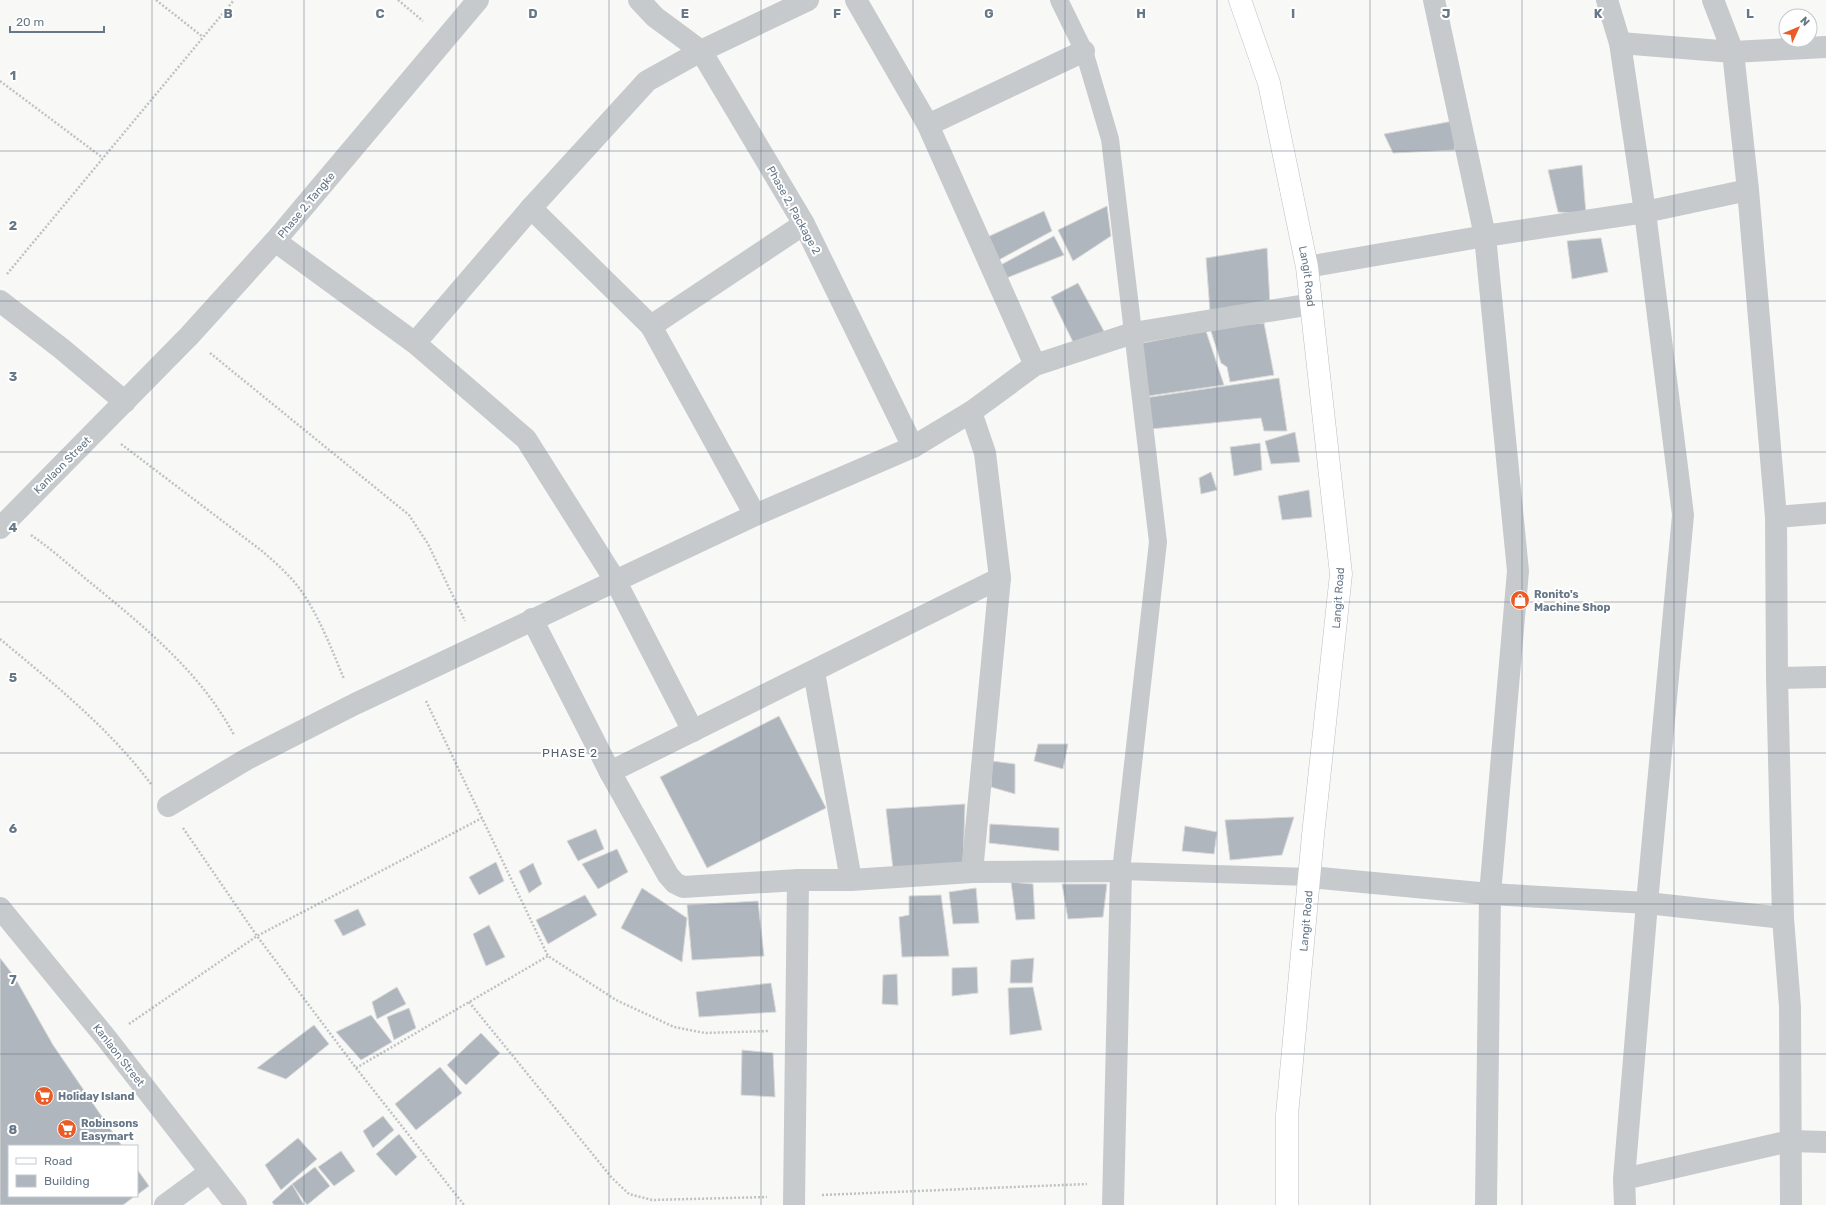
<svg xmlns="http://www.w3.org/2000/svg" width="1826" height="1205" font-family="Rubik,sans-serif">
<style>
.building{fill:#afb6bd;stroke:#dadad8}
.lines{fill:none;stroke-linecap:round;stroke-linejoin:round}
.secondary-casing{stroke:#babfc4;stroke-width:23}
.path{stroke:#bfc2c4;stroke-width:2.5;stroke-dasharray:2 2;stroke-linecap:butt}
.service{stroke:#c6cacd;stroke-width:18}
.minor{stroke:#c6cacd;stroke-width:22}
.tertiary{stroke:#c6cacd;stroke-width:22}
.secondary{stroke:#fff;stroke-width:22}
.grid{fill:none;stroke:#678;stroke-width:1;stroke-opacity:0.55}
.labels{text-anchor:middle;stroke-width:4;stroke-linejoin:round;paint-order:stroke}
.street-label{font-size:11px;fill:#678;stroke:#fff}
.poi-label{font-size:11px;font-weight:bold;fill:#678;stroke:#fff;text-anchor:start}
.neighbourhood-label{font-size:12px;letter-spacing:1px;fill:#55616d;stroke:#fff}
.grid-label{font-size:13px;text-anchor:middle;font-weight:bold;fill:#678;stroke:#fff;stroke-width:4;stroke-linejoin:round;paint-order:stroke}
</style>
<rect width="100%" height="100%" fill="#f8f8f6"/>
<g class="building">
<path d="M1453,121L1455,150L1393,153L1384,134Z"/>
<path d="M1582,165L1586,214L1558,212L1548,170Z"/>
<path d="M1107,206L1111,236L1073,261L1058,230Z"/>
<path d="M1044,211L1052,231L995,262L983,239Z"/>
<path d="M1054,236L1064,255L1004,279L997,267Z"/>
<path d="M1601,238L1608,272L1572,279L1567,241Z"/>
<path d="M1267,248L1270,305L1210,311L1206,258Z"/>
<path d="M1078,283L1106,335L1074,344L1051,297Z"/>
<path d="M1264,323L1274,375L1230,382L1227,367L1221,363L1210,328Z"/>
<path d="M1206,331L1224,385L1148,396L1137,344Z"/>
<path d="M1279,378L1287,431H1264L1261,418L1151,429L1144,398Z"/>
<path d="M1295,432L1300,462L1271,464L1265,441Z"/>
<path d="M1260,443L1262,470L1234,476L1230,447Z"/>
<path d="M1211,472L1217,490L1201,494L1199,478Z"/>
<path d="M1309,490L1312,517L1282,520L1278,496Z"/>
<path d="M779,716L826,808L707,868L660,777Z"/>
<path d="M1038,744H1068L1063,769L1034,761Z"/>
<path d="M992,761L1015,764V794L991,787Z"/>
<path d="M965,804L963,867L893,869L886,809Z"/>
<path d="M1294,817L1282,855L1230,860L1225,820Z"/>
<path d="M990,824L1059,828V851L989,843Z"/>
<path d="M1185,826L1217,832L1214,854L1182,851Z"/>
<path d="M596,829L604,849L578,861L567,841Z"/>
<path d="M617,849L628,872L598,889L582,864Z"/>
<path d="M496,862L504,881L479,895L469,877Z"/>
<path d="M533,863L542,884L529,893L519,871Z"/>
<path d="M1011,882L1033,884L1035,919L1016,920Z"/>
<path d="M1062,884H1107L1103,917L1068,919Z"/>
<path d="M642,888L687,918L682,962L621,928Z"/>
<path d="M976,888L979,923L953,924L949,892Z"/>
<path d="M585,895L597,915L548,944L536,920Z"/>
<path d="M941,895L949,956L902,957L899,917L909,915V896Z"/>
<path d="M758,901L764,956L692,960L687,905Z"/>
<path d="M358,909L366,925L343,936L334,920Z"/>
<path d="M489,925L505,957L486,966L473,934Z"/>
<path d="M0,958L14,976L53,1045L122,1146H9V1196H135L123,1205H0Z"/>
<path d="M1034,958L1032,983H1010L1011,960Z"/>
<path d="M977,967L978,993L952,996V968Z"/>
<path d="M897,974L898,1005L882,1004L883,975Z"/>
<path d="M771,983L776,1012L699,1017L696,992Z"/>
<path d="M397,987L406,1004L377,1019L372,1002Z"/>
<path d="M1033,987L1042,1030L1010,1035L1008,988Z"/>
<path d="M409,1008L416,1028L394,1040L387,1017Z"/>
<path d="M371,1015L392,1042L361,1060L336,1032Z"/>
<path d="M314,1025L329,1044L286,1079L257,1068Z"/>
<path d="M481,1033L500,1053L466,1085L447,1065Z"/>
<path d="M742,1050L773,1053L775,1097L741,1095Z"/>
<path d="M440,1067L462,1093L416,1130L395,1104Z"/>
<path d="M383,1116L394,1130L373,1148L363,1131Z"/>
<path d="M399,1134L417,1157L396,1176L376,1154Z"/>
<path d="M298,1138L317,1159L281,1190L265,1165Z"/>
<path d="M341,1151L355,1171L334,1186L318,1167Z"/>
<path d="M315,1167L330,1186L307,1205L292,1184Z"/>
<path d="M137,1169L149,1186L137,1195Z"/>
<path d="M292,1184L304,1205H274L272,1202Z"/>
</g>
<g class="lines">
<g class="secondary-casing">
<g id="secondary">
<path id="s1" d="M1240,0L1269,83L1307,267L1341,574L1313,835L1287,1115V1205"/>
</g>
</g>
<g class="path">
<path d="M156,0L203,37"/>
<path d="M398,0L423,21"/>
<path d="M0,81L103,158"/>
<path d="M7,274L234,0"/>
<path d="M210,353L409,515L428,544L465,621"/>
<path d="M121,444L262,551C277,564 293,578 304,595C321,621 332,650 344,679"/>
<path d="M31,535C50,548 68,564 86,579C141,624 200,671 234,735"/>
<path d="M0,639C53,683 109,728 151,784"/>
<path d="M426,701L548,956L616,1000L674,1027L705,1033L769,1031"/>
<path d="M183,828L257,936L356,1068L464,1205"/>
<path d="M469,1002L612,1178L629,1194L652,1200L767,1197"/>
<path d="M129,1024L257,936L482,818"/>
<path d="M356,1068L548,956"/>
<path d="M822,1195L1087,1184"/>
</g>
<path class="service" d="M1059,0L1084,51L1110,139L1158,542L1121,871L1310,877"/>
<g class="minor">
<path d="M639,0L655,17L701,51L804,224L913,447"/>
<path d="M856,0L928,125L1035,365"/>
<path d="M1434,0L1485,236L1518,571L1490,894L1486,1205"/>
<path d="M1607,0L1620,43L1645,212L1683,515L1647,903L1624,1179L1625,1205"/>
<path d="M1713,0L1733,52L1748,190L1776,517L1777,678L1783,918L1790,1007L1791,1205"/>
<path d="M1620,43L1733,52L1826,47"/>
<path d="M928,125L1084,51"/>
<path d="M531,208L651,326L755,515"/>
<path d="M275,241L415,343L526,439L615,580L693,731"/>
<path d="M1307,267L1485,236L1645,212L1748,190"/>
<path d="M651,326L804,224"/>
<path d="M415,343L531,208L647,81L701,51L808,0"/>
<path d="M971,412L985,453L1000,578L972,872"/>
<path d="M1776,517L1826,513"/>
<path d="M532,619L610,772L668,875L675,883L683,887L798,880H851L972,872L1121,871L1113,1205"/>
<path d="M814,672L851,880"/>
<path d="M1777,678L1826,677"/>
<path d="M610,772L1000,578"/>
<path d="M168,806L247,759L355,704L755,515L913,447L971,412L1035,365L1133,333L1312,304"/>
<path d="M1310,877L1490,894L1647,903L1783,918"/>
<path d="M1624,1179L1790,1141L1826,1142"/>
<path d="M165,1205L210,1172"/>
<path d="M794,1205L798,880"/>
</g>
<g class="tertiary">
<path d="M0,301L62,349L125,402"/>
<path d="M0,528L189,336L275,241L478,0"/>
<path d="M0,908L107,1039L236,1205"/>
</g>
<use href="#secondary" class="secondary"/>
</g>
<path class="grid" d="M152,0V1205M304,0V1205M456,0V1205M609,0V1205M761,0V1205M913,0V1205M1065,0V1205M1217,0V1205M1370,0V1205M1522,0V1205M1674,0V1205M0,151H1826M0,301H1826M0,452H1826M0,602H1826M0,753H1826M0,904H1826M0,1054H1826"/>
<defs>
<g id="shop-disc" transform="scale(1)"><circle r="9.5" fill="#e95c25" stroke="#fff"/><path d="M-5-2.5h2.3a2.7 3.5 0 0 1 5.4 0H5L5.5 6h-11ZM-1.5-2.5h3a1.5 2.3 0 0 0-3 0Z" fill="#fff"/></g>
<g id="supermarket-disc" transform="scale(1)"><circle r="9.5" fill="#e95c25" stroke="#fff"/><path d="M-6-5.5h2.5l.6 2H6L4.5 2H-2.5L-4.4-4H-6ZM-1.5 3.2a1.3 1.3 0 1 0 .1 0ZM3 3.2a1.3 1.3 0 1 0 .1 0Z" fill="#fff"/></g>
</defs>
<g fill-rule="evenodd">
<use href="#shop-disc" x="1520" y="600"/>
<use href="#supermarket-disc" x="44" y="1096"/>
<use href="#supermarket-disc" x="67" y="1129"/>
</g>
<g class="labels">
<g class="street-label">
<text transform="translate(306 205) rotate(-50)" y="4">Phase 2, Tangke</text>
<text transform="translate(794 210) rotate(61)" y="4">Phase 2, Package 2</text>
<text dy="4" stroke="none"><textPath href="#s1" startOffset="285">Langit Road</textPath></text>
<text transform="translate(62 465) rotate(-45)" y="4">Kanlaon Street</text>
<text transform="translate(1338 598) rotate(-86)" y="4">Langit Road</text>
<text transform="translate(1306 921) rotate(-85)" y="4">Langit Road</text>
<text transform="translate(119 1055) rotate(52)" y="4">Kanlaon Street</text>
</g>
<g class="poi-label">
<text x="1534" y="598">Ronito's<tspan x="1534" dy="13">Machine Shop</tspan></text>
<text x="58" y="1100">Holiday Island</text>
<text x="81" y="1127">Robinsons<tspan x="81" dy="13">Easymart</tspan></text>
</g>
<g class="neighbourhood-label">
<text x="570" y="757">PHASE 2</text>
</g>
</g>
<g class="grid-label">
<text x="228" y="18">B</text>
<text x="380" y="18">C</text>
<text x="533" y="18">D</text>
<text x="685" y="18">E</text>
<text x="837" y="18">F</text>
<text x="989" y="18">G</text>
<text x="1141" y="18">H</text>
<text x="1293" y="18">I</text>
<text x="1446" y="18">J</text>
<text x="1598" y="18">K</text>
<text x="1750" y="18">L</text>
<text x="13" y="80">1</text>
<text x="13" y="230">2</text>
<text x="13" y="381">3</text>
<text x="13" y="532">4</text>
<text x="13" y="682">5</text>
<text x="13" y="833">6</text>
<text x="13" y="984">7</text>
<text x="13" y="1134">8</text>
</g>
<rect x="8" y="1145" width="130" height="52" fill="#ffffff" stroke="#c2c9cf"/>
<rect x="16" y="1158" width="20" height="6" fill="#ffffff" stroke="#c2c9cf"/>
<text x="44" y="1165" font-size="12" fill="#667788">Road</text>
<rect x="16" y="1175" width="20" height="12" fill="#afb6bd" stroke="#c2c9cf"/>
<text x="44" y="1185" font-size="12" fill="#667788">Building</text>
<g transform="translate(1798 28) rotate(46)"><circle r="19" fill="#ffffff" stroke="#c2c9cf"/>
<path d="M0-3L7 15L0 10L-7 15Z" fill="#e95c25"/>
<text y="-6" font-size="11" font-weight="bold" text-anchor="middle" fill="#667788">N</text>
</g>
<path d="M10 26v6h94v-6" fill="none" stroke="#667788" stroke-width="2"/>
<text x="16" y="26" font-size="12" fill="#667788" stroke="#ffffff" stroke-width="3" paint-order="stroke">20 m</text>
</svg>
